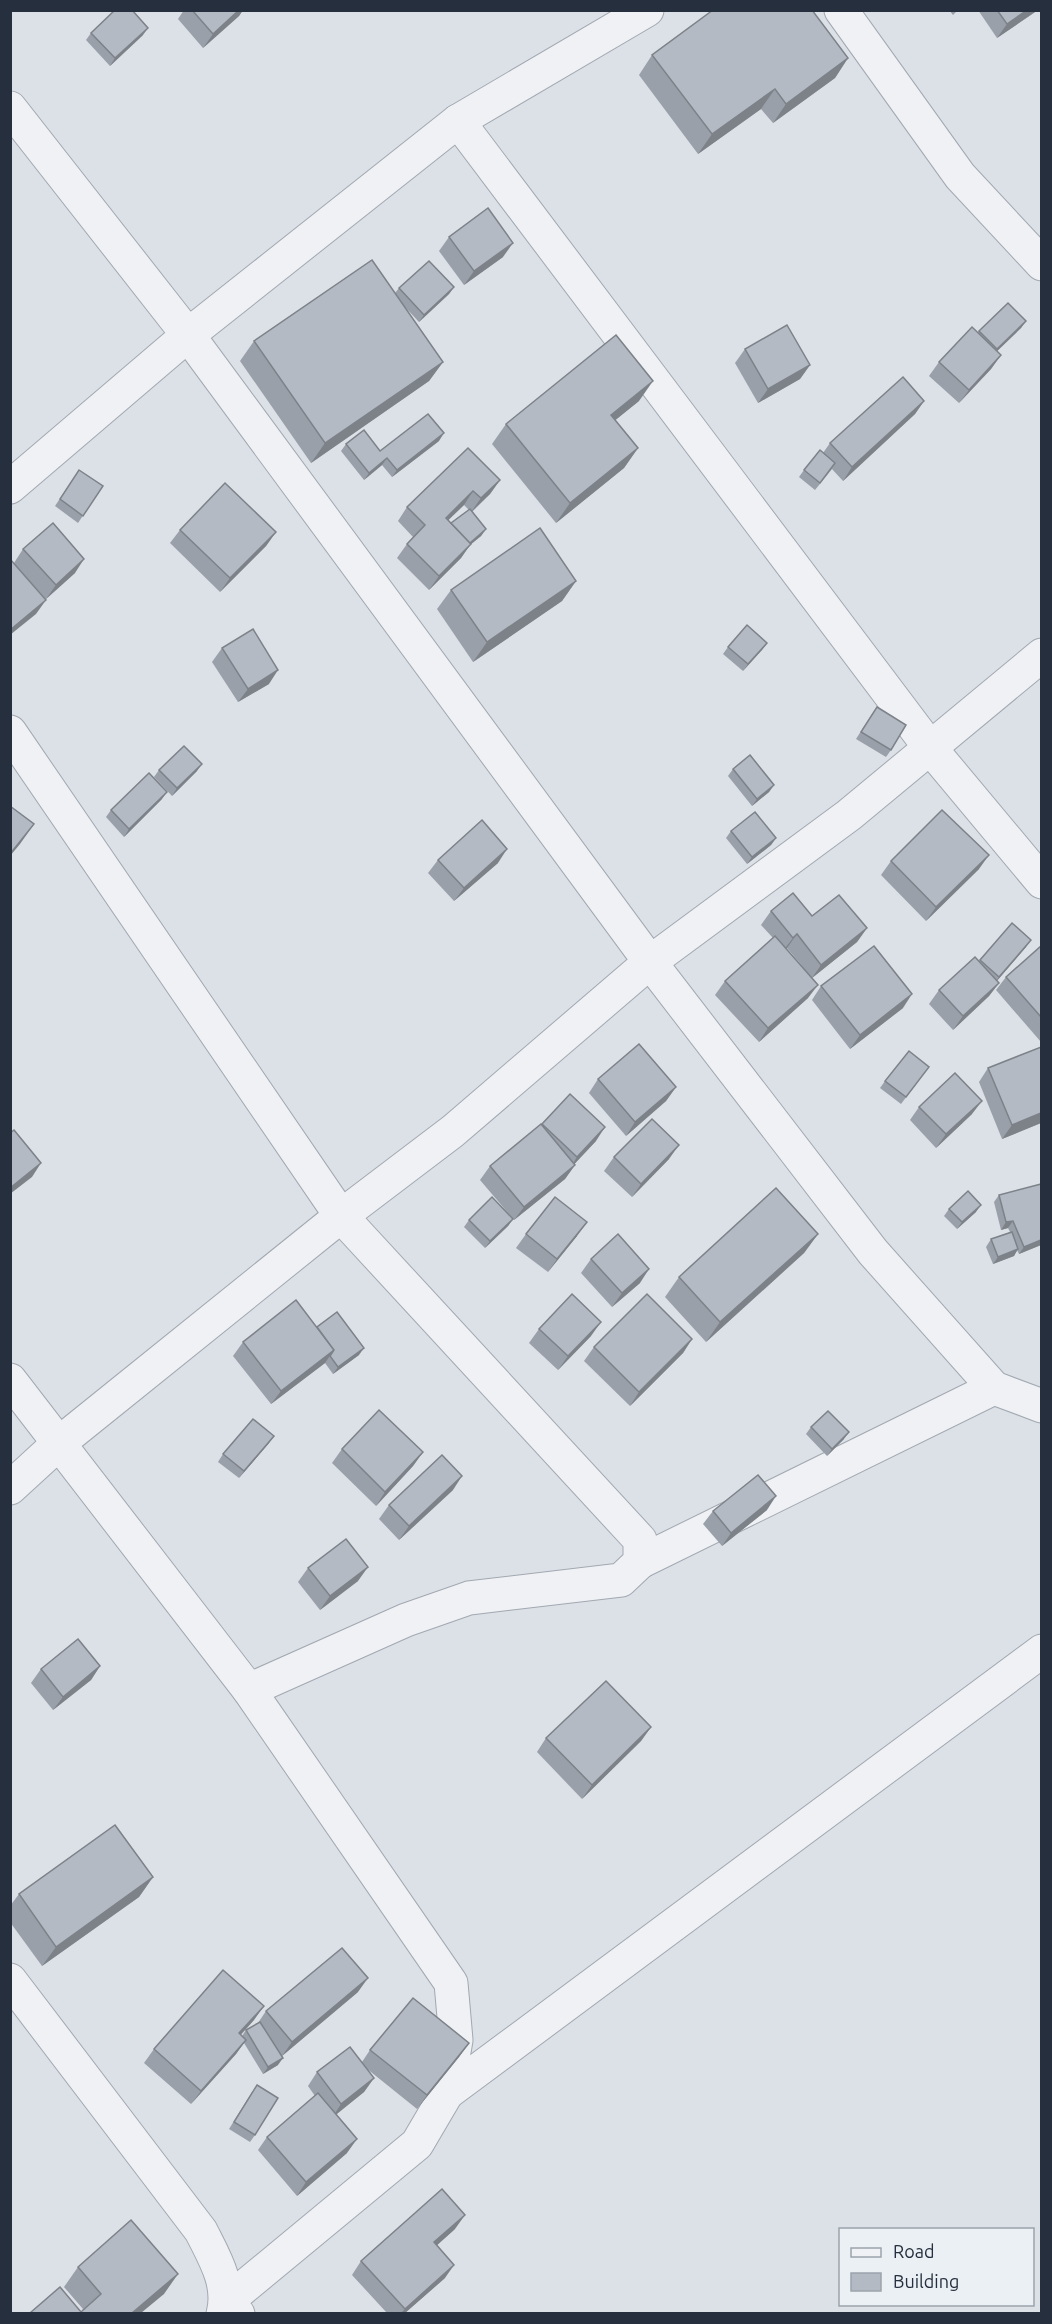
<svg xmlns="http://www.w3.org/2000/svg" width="1052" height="2324" font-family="Ubuntu,sans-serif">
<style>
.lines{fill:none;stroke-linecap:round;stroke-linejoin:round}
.street-casing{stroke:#a2a8b1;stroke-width:35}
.street{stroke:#eff1f5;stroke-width:33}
.wall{fill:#9aa0a9;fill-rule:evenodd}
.shaded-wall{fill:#7d8289}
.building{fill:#b3bac4;stroke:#7d8289;stroke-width:1.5}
</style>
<rect width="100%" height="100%" fill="#dce1e7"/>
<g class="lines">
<g class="street-casing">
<g id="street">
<path d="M841,10L960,176L1042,264"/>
<path d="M10,108L188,335L650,962L873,1252L994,1388L1042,1406"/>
<path d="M458,121L931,749L1042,882"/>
<path d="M10,487L188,335L458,121L647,10"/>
<path d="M10,732L341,1216L640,1540V1562L621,1580L469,1598L406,1620L249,1690L10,1380"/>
<path d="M10,1488L58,1444L341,1216L453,1131L650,962L849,815L1042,655"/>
<path d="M640,1562L994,1388"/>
<path d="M10,1980L201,2231C214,2257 231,2284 223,2314"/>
<path d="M447,2093L1042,1651"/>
<path d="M238,2314L226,2302L417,2144L447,2093L456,2040L451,1983L249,1690"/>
</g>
</g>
<use href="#street" class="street"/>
</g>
<g class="wall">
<path d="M184,10H243L239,16L203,48L178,19Z"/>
<path d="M949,10H958L953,15Z"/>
<path d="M978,10H1038L997,38Z"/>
<path d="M91,33L143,35L110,66L86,40Z"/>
<path d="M652,55L848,58L835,78L773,123L761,109L698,154L639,75Z"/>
<path d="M449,237L503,257L464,285L439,251Z"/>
<path d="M454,287L449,294L419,322L404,306L443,362L429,381L311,463L240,361L254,341L395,293L399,288Z"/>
<path d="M1026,321L1021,328L997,351L1001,355L991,369L959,403L929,376L939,362L979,331Z"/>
<path d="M745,349L810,365L800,379L758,403L735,363Z"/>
<path d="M639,401L615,420L638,448L624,468L556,523L492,444L506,424Z"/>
<path d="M924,401L915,414L843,481L832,469L815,490L799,477L804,470L823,453L830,443Z"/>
<path d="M439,441L392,477L382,465L364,480L341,451L346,444L380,451Z"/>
<path d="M79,470L103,486L78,523L55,506Z"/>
<path d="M500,480L490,494L472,512L486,529L481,536L470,545L461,558L429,590L397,558L407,544L413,537L398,521L407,507ZM464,505L469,510L451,523L448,520Z"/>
<path d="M180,530L276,532L266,546L220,592L170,543Z"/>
<path d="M23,549L75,573L46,599L19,569L36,614L14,563Z"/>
<path d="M576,581L562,601L473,662L437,609L451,590Z"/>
<path d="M767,643L743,671L723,654L728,647Z"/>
<path d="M222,648L269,684L238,702L212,662Z"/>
<path d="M872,714L891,750L886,757L856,739Z"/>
<path d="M733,769L774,785L769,792L752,806L728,776Z"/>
<path d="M159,770L197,771L172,796L154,777Z"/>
<path d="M162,799L124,837L106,817L111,810Z"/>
<path d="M731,831L776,838L771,845L747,864L726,838Z"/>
<path d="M438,860L498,863L454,901L428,873Z"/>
<path d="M891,861L979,869L926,921L881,875Z"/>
<path d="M771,911L812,916L867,928L857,942L812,978L808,998L759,1042L715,995L725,981L773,938L761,925ZM787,948L804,968L786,949Z"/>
<path d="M1012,923L1026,947L997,981L999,983L989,996L953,1030L929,1004L939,990L979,961Z"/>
<path d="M1041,946V1042L996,990L1006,977Z"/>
<path d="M821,986L903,1008L850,1049L812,1000Z"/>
<path d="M929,1067L901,1104L880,1088L885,1081Z"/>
<path d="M988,1068L1041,1123L1002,1139L979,1082Z"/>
<path d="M598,1079L676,1087L666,1101L626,1136L589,1093Z"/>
<path d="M570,1094L596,1141L574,1164L575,1165L565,1179L514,1220L480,1180L490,1166L541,1125Z"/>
<path d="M919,1107L972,1114L936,1148L910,1120Z"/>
<path d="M614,1157L669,1159L632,1197L604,1171Z"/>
<path d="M1041,1186V1245L1019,1254L1017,1250L1014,1256L993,1264L986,1247L991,1239L1010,1232L1008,1228L1001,1230L994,1202L999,1195Z"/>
<path d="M949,1209L976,1212L957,1229L944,1216Z"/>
<path d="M513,1219L508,1226L485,1248L464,1227L469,1220Z"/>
<path d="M526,1234L577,1236L548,1272L516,1248Z"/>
<path d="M818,1234L804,1253L706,1342L665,1297L679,1277Z"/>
<path d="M591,1259L640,1283L612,1307L581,1273Z"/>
<path d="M317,1327L359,1355L333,1374L325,1363L271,1404L233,1356L243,1342Z"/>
<path d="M539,1329L591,1336L558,1370L529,1343Z"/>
<path d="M692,1339L683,1353L630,1406L584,1361L594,1347Z"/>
<path d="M811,1427L844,1439L827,1456L806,1434Z"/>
<path d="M269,1443L239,1478L218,1462L223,1454Z"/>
<path d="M342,1449L423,1452L413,1466L376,1506L332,1463Z"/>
<path d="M453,1490L399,1540L379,1519L389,1505Z"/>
<path d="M767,1510L722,1546L703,1524L713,1511Z"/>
<path d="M308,1568L358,1581L320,1610L298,1582Z"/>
<path d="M100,1666L91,1680L53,1710L31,1683L41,1669Z"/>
<path d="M651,1727L641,1741L582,1799L537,1752L546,1738Z"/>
<path d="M153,1877L139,1897L42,1966L10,1922V1906L19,1894Z"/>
<path d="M358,1992L282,2056L278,2050V2065L263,2074L244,2043L236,2054L191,2104L144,2063L154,2049L254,2020L241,2035L242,2036L246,2030L258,2023L266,2011Z"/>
<path d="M469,2043L459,2057L417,2109L366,2068L374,2078L364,2092L336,2114L347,2153L297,2196L258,2150L267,2137L315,2096L308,2086L317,2072L362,2062L370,2050Z"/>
<path d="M252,2092L255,2135L250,2142L229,2129Z"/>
<path d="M455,2229L437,2245L445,2278L405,2313H387L352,2275L361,2261Z"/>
<path d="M78,2267L164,2294L81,2312L83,2309L64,2287Z"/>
</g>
<g class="shaded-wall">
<path d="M239,10H243L239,16L203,48L213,34Z"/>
<path d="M1027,10H1038L997,38L1007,24Z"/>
<path d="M148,28L143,35L110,66L115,58Z"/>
<path d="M848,58L835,78L773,123L786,104Z"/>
<path d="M775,89L761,109L698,154L712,134Z"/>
<path d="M513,243L503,257L464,285L474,271Z"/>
<path d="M454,287L449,294L419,322L424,315Z"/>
<path d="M1026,321L1021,328L992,356L997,349Z"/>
<path d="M1001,355L991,369L959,403L969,390Z"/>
<path d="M443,362L429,381L311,463L325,443Z"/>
<path d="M810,365L800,379L758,403L768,389Z"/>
<path d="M653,381L639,401L597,435L611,415Z"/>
<path d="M924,401L915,414L843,481L852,467Z"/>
<path d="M444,433L439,441L392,477L397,470Z"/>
<path d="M638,448L624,468L556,523L570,503Z"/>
<path d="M387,458L382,465L364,480L369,473Z"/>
<path d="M500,480L490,494L471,512L481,498Z"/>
<path d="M473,491L464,505L436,532L446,518Z"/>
<path d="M486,529L481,536L470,545L461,558L429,590L439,576L466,545Z"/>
<path d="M276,532L266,546L220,592L230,578Z"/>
<path d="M84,559L75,573L46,599L56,585Z"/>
<path d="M576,581L562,601L473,662L487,642Z"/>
<path d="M46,600L36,614L10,635V630Z"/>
<path d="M767,643L762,650L743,671L748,664Z"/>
<path d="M278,670L269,684L238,702L248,689Z"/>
<path d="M202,764L197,771L172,796L177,788Z"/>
<path d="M774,785L769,792L752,806L757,799Z"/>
<path d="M167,792L162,799L124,837L129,829Z"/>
<path d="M34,824L20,844L10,856V854Z"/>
<path d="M776,838L771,845L747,864L752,857Z"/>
<path d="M507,849L498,863L454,901L464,888Z"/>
<path d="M989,855L979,869L926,921L936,907Z"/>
<path d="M867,928L857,942L812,978L821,965Z"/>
<path d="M797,934L787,948L783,951L793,938Z"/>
<path d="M1031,940L1026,947L994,984L999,977Z"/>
<path d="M999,983L989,996L953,1030L963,1016Z"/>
<path d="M818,985L808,998L759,1042L768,1028Z"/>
<path d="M912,994L903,1008L850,1049L860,1035Z"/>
<path d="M676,1087L666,1101L626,1136L635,1122Z"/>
<path d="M982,1101L972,1114L936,1148L946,1134Z"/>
<path d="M1041,1113V1123L1002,1139L1012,1125Z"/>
<path d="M605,1127L596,1141L568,1171L577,1157Z"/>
<path d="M679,1145L669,1159L632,1197L641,1184Z"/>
<path d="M41,1163L32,1177L10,1194V1188Z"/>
<path d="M575,1165L565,1179L514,1220L524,1207Z"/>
<path d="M981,1205L976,1212L957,1229L962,1222Z"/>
<path d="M513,1219L508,1226L485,1248L490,1241Z"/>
<path d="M1013,1221L1008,1228L1001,1230L1006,1222Z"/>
<path d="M587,1222L577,1236L548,1272L557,1259Z"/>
<path d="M818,1234L804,1253L706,1342L720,1322Z"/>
<path d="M1041,1240V1245L1019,1254L1024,1247Z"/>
<path d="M1018,1249L1014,1256L993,1264L998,1257Z"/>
<path d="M649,1269L640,1283L612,1307L622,1293Z"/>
<path d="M601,1322L591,1336L558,1370L568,1356Z"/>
<path d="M692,1339L683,1353L630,1406L639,1392Z"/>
<path d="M364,1348L359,1355L333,1374L338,1367Z"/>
<path d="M334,1350L325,1363L271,1404L281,1391Z"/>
<path d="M849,1432L844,1439L827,1456L832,1449Z"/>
<path d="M274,1436L269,1443L239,1478L244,1471Z"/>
<path d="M423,1452L413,1466L376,1506L385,1492Z"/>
<path d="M462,1476L453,1490L399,1540L409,1526Z"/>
<path d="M776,1496L767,1510L722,1546L731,1533Z"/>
<path d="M368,1567L358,1581L320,1610L330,1596Z"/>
<path d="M100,1666L91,1680L53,1710L63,1697Z"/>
<path d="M651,1727L641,1741L582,1799L592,1785Z"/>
<path d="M153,1877L139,1897L42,1966L56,1947Z"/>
<path d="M368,1978L358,1992L282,2056L292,2042Z"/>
<path d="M264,2006L254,2020L229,2047L239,2033Z"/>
<path d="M246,2040L236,2054L191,2104L201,2091Z"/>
<path d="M469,2043L459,2057L417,2109L427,2095Z"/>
<path d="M283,2058L278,2065L263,2074L268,2067Z"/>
<path d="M374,2078L364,2092L332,2118L341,2104Z"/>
<path d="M357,2139L347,2153L297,2196L306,2182Z"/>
<path d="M465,2215L455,2229L425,2256L434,2242Z"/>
<path d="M454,2265L445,2278L405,2313H401L405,2309Z"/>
<path d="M178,2274L164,2294L141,2313H132Z"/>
</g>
<g class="building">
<path d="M115,10H132L148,28L115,58L91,33Z"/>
<path d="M192,10H239L213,34Z"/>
<path d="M713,10H812L848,58L786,104L775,89L712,134L652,55Z"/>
<path d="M997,10H1027L1007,24Z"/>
<path d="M488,208L513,243L474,271L449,237Z"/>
<path d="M372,260L443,362L325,443L254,341Z"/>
<path d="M429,261L454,287L424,315L399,288Z"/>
<path d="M1008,303L1026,321L997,349L979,331Z"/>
<path d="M787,325L810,365L768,389L745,349Z"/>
<path d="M972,327L1001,355L969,390L939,362Z"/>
<path d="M616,335L653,381L611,415L638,448L570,503L506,424Z"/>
<path d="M903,377L924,401L852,467L830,443Z"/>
<path d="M428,414L444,433L397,470L387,458L369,473L346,444L364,430L380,451Z"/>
<path d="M468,448L500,480L481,498L473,491L446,518L471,544L439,576L407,544L425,525L407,507Z"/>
<path d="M820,450L835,463L820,483L804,470Z"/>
<path d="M79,470L103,486L83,516L60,499Z"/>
<path d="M225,483L276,532L230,578L180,530Z"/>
<path d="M470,509L486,529L470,543L451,523Z"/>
<path d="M53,523L84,559L56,585L23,549Z"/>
<path d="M540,528L576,581L487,642L451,590Z"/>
<path d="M10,559L46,600L10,630Z"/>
<path d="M747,625L767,643L748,664L728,647Z"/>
<path d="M253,629L278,670L248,689L222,648Z"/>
<path d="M877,707L906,725L891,750L861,732Z"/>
<path d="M184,746L202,764L177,788L159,770Z"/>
<path d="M750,755L774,785L757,799L733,769Z"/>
<path d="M149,773L167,792L129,829L111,810Z"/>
<path d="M10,806L34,824L10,854Z"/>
<path d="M942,810L989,855L936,907L891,861Z"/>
<path d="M755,812L776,838L752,857L731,831Z"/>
<path d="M482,820L507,849L464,888L438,860Z"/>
<path d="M793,893L812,916L839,895L867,928L821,965L797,934L793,938L771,911Z"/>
<path d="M1012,923L1031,940L999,977L980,960Z"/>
<path d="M775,936L818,985L768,1028L725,981Z"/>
<path d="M874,946L912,994L860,1035L821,986Z"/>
<path d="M1041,946V1017L1006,977Z"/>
<path d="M975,957L999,983L963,1016L939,990Z"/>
<path d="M639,1044L676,1087L635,1122L598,1079Z"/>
<path d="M1041,1047V1113L1012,1125L988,1068Z"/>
<path d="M909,1051L929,1067L906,1097L885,1081Z"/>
<path d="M955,1073L982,1101L946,1134L919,1107Z"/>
<path d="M570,1094L605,1127L577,1157L542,1124Z"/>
<path d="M652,1119L679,1145L641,1184L614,1157Z"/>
<path d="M541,1124L575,1165L524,1207L490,1166Z"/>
<path d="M14,1130L41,1163L10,1188V1133Z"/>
<path d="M1041,1184V1240L1024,1247L1013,1221L1006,1222L999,1195Z"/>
<path d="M776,1188L818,1234L720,1322L679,1277Z"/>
<path d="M968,1191L981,1205L962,1222L949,1209Z"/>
<path d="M492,1197L513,1219L490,1241L469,1220Z"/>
<path d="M555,1197L587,1222L557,1259L526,1234Z"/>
<path d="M1012,1232L1018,1249L998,1257L991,1239Z"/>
<path d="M618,1234L649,1269L622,1293L591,1259Z"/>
<path d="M572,1294L601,1322L568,1356L539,1329Z"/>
<path d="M647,1294L692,1339L639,1392L594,1347Z"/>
<path d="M296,1300L334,1350L281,1391L243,1342Z"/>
<path d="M337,1312L364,1348L338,1367L330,1356L334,1350L317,1327Z"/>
<path d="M379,1410L423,1452L385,1492L342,1449Z"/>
<path d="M828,1411L849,1432L832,1449L811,1427Z"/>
<path d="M253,1419L274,1436L244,1471L223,1454Z"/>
<path d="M442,1455L462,1476L409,1526L389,1505Z"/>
<path d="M758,1475L776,1496L731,1533L713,1511Z"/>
<path d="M346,1539L368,1567L330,1596L308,1568Z"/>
<path d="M78,1639L100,1666L63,1697L41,1669Z"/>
<path d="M606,1681L651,1727L592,1785L546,1738Z"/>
<path d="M115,1825L153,1877L56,1947L19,1894Z"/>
<path d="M342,1948L368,1978L292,2042L266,2011Z"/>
<path d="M223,1970L264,2006L239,2033L246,2040L201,2091L154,2049Z"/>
<path d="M413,1998L469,2043L427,2095L370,2050Z"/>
<path d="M260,2022L283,2058L268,2067L246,2030Z"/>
<path d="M350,2047L374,2078L341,2104L317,2072Z"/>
<path d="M257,2085L278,2098L255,2135L234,2122Z"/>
<path d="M318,2093L357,2139L306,2182L267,2137Z"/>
<path d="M442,2189L465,2215L434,2242L454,2265L405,2309L361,2261Z"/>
<path d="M131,2220L178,2274L132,2313H30L60,2287L81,2312L101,2294L78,2267Z"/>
</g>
<rect width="1052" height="2324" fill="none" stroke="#262f3d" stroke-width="24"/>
<rect x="839" y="2228" width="195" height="78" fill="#ebf0f5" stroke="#9ca3ab" stroke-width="1.5"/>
<rect x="851" y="2248" width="30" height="9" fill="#eff1f5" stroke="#9ca3ab" stroke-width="1.5"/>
<text x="893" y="2258" font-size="18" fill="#262f3d">Road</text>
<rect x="851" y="2273" width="30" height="18" fill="#b3bac4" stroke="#9ca3ab" stroke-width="1.5"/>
<text x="893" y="2288" font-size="18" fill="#262f3d">Building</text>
</svg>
